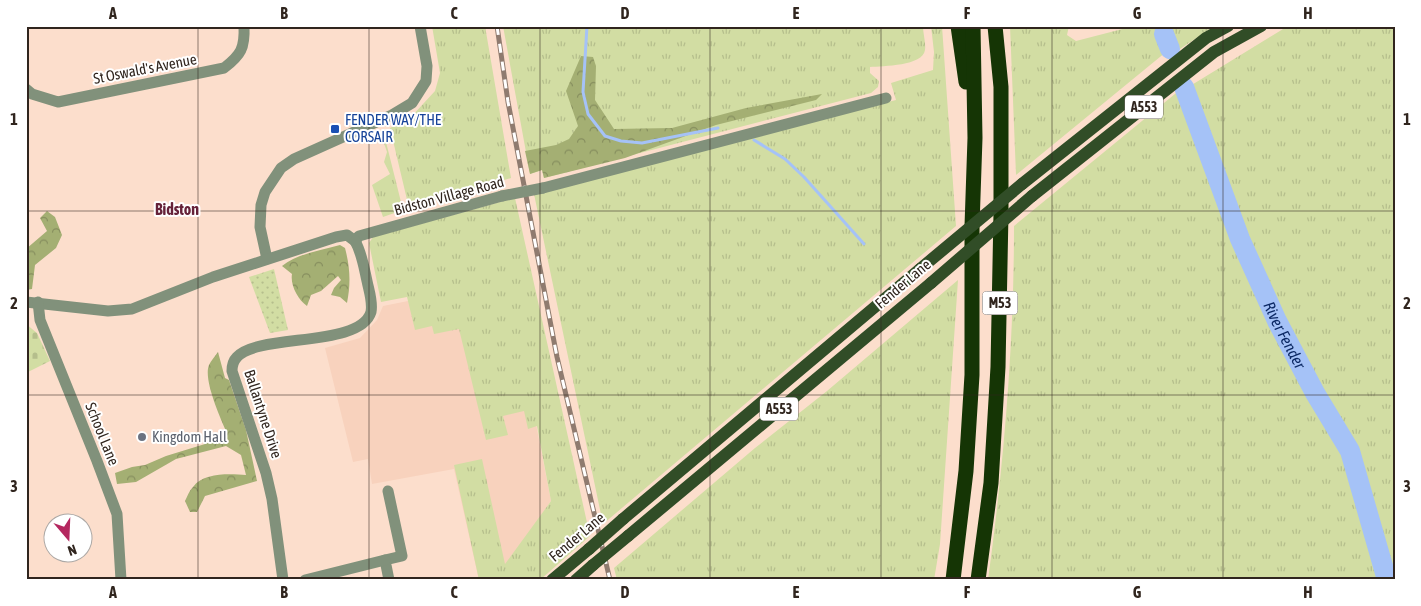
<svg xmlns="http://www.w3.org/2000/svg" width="1421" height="606" font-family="'Asap Condensed',sans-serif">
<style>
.built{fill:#f8d2bd}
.grass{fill:url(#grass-tufts)}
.forest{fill:url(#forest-crowns)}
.cemetery{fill:url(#cemetery-stones)}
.garden{fill:url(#garden-dots)}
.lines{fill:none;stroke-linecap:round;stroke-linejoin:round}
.stream{stroke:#a5c2f7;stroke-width:3}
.river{stroke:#a5c2f7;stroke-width:20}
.minor{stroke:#81917b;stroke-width:11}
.major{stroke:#314d27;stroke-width:12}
.highway{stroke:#153505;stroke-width:15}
.rail-casing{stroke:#8f7b6f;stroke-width:5}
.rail{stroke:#fff;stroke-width:3;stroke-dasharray:9;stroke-linecap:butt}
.minor-bridge{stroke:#81917b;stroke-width:11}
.major-bridge{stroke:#314d27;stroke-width:12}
.grid{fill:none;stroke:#30251e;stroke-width:1;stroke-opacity:0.55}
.transit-dot{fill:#1a4fb4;stroke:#fff;stroke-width:2}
.worship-dot{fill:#6b7280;stroke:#fff;stroke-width:2}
.labels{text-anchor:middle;stroke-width:4;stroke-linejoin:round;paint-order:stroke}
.shield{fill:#fff;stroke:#6e6662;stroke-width:1}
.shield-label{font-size:14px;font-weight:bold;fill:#30251e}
.street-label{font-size:15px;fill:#30251e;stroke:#fff}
.transit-label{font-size:15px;fill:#164399;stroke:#fff;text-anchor:start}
.worship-label{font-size:15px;fill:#5b616d;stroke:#fff;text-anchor:start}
.neighbourhood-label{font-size:16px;font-weight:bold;fill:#652239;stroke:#fff}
.water-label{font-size:16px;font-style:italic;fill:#0c2965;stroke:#fff}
.neatline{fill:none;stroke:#30251e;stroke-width:2}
.grid-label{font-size:16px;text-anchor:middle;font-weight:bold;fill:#30251e}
</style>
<defs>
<pattern id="grass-tufts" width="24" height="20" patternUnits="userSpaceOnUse" patternTransform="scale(1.25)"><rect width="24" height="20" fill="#d2dda3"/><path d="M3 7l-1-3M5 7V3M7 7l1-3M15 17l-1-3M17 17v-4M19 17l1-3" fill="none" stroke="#b5be8c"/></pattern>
<pattern id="forest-crowns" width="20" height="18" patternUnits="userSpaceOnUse" patternTransform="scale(1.25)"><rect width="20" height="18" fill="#a4af73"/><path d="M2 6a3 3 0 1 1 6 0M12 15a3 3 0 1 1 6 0" fill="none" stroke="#868e5e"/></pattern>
<pattern id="cemetery-stones" width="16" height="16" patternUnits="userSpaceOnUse" patternTransform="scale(1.25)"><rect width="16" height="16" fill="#d2dda3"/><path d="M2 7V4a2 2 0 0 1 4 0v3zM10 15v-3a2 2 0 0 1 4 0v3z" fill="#b5be8c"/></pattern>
<pattern id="garden-dots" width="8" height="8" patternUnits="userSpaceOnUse" patternTransform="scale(1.25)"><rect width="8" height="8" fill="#d2dda3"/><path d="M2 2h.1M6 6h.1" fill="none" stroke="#b5be8c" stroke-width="1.8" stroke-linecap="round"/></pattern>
</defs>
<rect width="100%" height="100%" fill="#fcdecc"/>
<path class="built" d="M508,281L551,501L513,555L493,580H479L454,469L372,484L368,459L353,462L325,348L360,338L377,320L383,306Z"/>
<g class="grass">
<path d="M432,26H485L511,178L409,208L390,128L411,117L435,91L440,73Z"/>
<path d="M503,26H923C923,34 926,43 925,50C923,66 883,66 870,67V73L879,81L878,87L871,93L544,178L542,170L530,174Z"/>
<path d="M931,26H942L956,226L603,524L534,194L740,139L896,100L891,83L933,70L934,52Z"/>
<path d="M1010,26H1069L1067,35L1076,41L1134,26H1214L1180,49L1177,43L1016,175Z"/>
<path d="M1288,26H1395V580H1392L1362,477L1341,429L1271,299L1239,222L1190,86Z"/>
<path d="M1181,89L1192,122L1248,272L1279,335L1320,408L1344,455L1368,527L1382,580H988C1004,462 1014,345 1014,226Z"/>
<path d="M384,134L403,210L383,217L372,185L390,174L384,162L387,152L382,137Z"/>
<path d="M515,198L590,536L540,580H479L454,465L482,459L505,564L551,501L537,426L528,429L524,411L503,416L508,435L486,440L459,329L434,334L432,326L415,330L407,297L381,302L369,243L373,237Z"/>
<path d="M958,280L940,544L934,580H617L614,568L755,448L827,391Z"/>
</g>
<g class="forest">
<path d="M581,56L593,57L596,66L595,100L614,129L672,128L746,108L822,94L816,100L716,125L625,158L544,178L542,170L530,174L525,151L556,145L569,139L578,126L566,91Z"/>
<path d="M47,211L55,217L62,235L56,248L35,265L32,289L26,290V249L47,231L40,218Z"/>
<path d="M340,245L345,248C350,267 351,283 347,303L340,297L331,295L334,288L341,280L338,276L321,291L311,295L307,306C298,300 290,285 292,274L282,266C297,254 321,250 340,245Z"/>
<path d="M218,352L225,378L229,380L246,430L257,481L205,496L197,512H190L185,501C187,497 189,491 193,487C204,472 230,474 246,475L241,455L226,446L176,459L136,482L117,484L115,473L132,467L145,465L166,456L205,444L226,431C220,417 203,379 209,365C211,361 215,356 218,352Z"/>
</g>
<path class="cemetery" d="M26,324L37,333L50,361L26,373Z"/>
<path class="garden" d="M274,269L288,330L270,333L249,277Z"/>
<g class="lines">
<g class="stream">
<path d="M587,26L583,92L588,114L605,136L621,141L642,143L718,128"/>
<path d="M754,140L785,159L804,177L864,244"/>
<path d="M1384,570L1395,568"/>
</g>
<g class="river">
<path d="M1164,34L1170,49"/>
<path id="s1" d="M1184,87L1240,239L1277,321L1315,393L1350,451L1387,580"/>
</g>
<g class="minor">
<path d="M26,89L32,94L58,102L224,68C241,55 245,48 244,26"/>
<path d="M543,188L886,98"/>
<path d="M267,259L260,227L261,205L265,192L281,168L294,159L392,115L412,103L426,81L427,66L420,26"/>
<path d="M26,302L108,311L132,309L213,277L336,237L347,235L355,241L359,236L502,196"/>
<path d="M38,302L40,320L97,461L117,514L121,580"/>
<path d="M388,491L402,556L385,560L389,580"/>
<path d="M283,580L272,499L266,473L232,371C232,366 233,361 237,357C259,333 360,348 371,312C373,302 369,291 367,281C364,268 362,253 355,241"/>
<path d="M305,580L385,560"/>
</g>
<g class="major">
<path d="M1022,184L1206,38L1228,26"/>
<path d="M1032,196L1214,52L1261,26"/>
<path d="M623,519L920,269"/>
<path d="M628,536L931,283"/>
<path d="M552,580L589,549"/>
<path d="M576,580L593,565"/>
</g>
<g class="highway">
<path d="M958,26L966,82"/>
<path d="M953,580L966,471L972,375V226L975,138L973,26"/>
<path d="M978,580L991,483L998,367L1001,213V87L995,26"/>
</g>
<g class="rail-casing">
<path id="rail" d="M497,26L508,102L557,357L610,580"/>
</g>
<use href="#rail" class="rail"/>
<path class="minor-bridge" d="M502,196L543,188"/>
<g class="major-bridge">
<path d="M920,269L1022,184"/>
<path d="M931,283L1032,196"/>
<path d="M589,549L623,519"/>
<path d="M593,565L628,536"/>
</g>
</g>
<path class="grid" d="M198,26V580M369,26V580M540,26V580M710,26V580M881,26V580M1052,26V580M1223,26V580M26,211H1395M26,395H1395"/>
<rect class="transit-dot" x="330" y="124" width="10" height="10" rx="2.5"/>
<circle class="worship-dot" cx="142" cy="437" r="5"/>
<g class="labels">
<g class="shield">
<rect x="1125" y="95.5" width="38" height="23" rx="4"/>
<rect x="982.5" y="291.5" width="35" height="23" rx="4"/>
<rect x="760" y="397.5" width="38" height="23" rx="4"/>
</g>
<g class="shield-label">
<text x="1144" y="112">A553</text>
<text x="1000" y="308">M53</text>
<text x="779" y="414">A553</text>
</g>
<g class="street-label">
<text transform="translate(145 69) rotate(-11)" y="5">St Oswald's Avenue</text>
<text transform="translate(449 196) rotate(-15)" y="5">Bidston Village Road</text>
<text transform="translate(903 284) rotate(-40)" y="5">Fender Lane</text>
<text transform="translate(263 414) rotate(72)" y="5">Ballantyne Drive</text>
<text transform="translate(102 434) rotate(68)" y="5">School Lane</text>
<text transform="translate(577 537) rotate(-40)" y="5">Fender Lane</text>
</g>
<g class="transit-label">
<text x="345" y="125">FENDER WAY/THE<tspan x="345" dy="17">CORSAIR</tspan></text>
</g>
<g class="worship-label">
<text x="152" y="442">Kingdom Hall</text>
</g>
<g class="neighbourhood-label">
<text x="177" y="215">Bidston</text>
</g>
<g class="water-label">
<text dy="6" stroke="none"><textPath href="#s1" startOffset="268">River Fender</textPath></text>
</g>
</g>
<rect width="1421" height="606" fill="none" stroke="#ffffff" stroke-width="55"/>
<g transform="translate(68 538) rotate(161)"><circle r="24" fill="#ffffff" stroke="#aca8a5"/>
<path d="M0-4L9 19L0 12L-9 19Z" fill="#b4275f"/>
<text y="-8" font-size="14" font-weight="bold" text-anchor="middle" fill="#30251e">N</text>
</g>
<rect x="28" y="28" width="1366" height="550" class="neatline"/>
<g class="grid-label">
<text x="113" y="19">A</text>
<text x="284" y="19">B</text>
<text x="454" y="19">C</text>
<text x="625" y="19">D</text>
<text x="796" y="19">E</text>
<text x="967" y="19">F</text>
<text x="1137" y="19">G</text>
<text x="1308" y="19">H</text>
<text x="14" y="125">1</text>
<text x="1407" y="125">1</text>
<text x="14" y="309">2</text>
<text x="1407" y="309">2</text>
<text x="14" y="492">3</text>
<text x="1407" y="492">3</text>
<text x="113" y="598">A</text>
<text x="284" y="598">B</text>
<text x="454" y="598">C</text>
<text x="625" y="598">D</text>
<text x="796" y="598">E</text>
<text x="967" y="598">F</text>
<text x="1137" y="598">G</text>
<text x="1308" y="598">H</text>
</g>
</svg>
